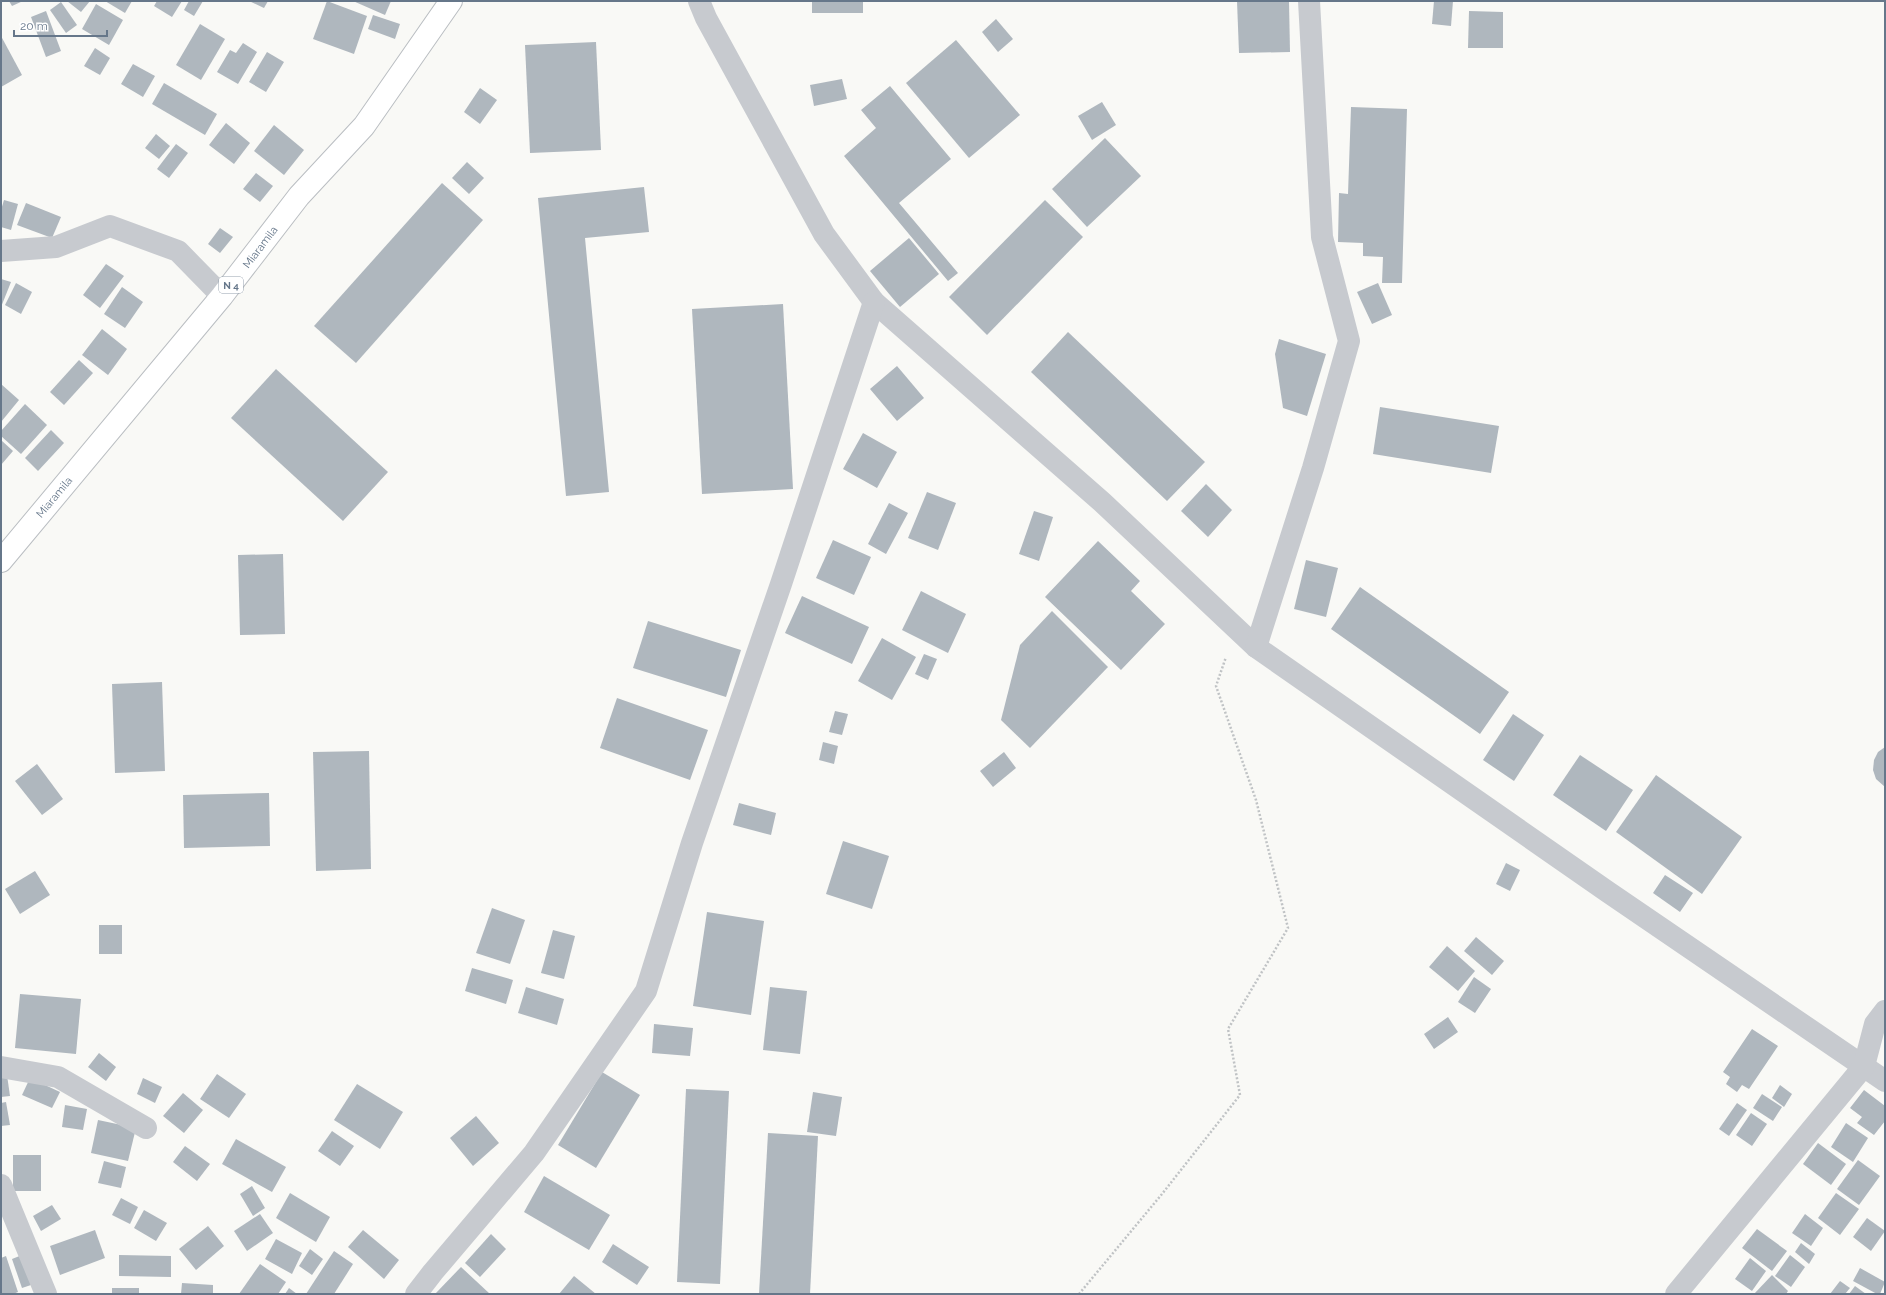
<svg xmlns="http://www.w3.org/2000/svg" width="1886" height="1295" font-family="Raleway,sans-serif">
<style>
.building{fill:#afb7be}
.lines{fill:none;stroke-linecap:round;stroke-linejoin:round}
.primary-casing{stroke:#babec2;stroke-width:24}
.path{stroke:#c0c3c5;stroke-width:2.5;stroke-dasharray:2 2;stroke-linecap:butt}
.minor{stroke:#c7cacf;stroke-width:22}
.primary{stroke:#fff;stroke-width:22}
.labels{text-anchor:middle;stroke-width:4;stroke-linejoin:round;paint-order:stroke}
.shield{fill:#fff;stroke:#94a0ad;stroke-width:1}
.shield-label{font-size:10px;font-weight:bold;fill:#66778a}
.street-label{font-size:11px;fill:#66778a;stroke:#fff}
</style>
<rect width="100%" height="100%" fill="#f9f9f6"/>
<g class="building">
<path d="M9,1H23L12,6Z"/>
<path d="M67,1H90L81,12Z"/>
<path d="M105,1H132L125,13Z"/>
<path d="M157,1H182L172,17L154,6Z"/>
<path d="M189,1H203L194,16L184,10Z"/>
<path d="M249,1H268L264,8Z"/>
<path d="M327,1L367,16L354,54L313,39Z"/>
<path d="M353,1H391L385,15Z"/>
<rect x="812" y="1" width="51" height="12"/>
<path d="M1237,1H1289L1290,52L1239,53Z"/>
<path d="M1434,1H1453L1451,26L1432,24Z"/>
<path d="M61,2L77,25L66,33L50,10Z"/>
<path d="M96,4L123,20L109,45L82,29Z"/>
<path d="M46,11L61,51L46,57L31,17Z"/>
<path d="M1469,11L1503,12V48H1468Z"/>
<path d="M373,15L400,24L395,39L368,29Z"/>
<path d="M996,19L1013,39L998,52L982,32Z"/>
<path d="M200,24L225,39L201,80L176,65Z"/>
<path d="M1,36L22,75L1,87Z"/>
<path d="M956,40L1020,115L969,158L906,83Z"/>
<path d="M596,42L601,150L530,153L525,45Z"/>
<path d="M243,43L257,52L238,84L217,72L230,50L236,53Z"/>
<path d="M95,48L110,58L100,75L84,66Z"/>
<path d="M267,52L284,62L266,92L249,82Z"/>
<path d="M133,64L155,76L143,97L121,84Z"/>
<path d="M842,79L847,99L814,106L810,85Z"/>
<path d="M164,83L217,114L205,135L152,104Z"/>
<path d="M890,86L951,159L899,203L958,273L948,281L844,156L876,128L861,110Z"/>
<path d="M480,88L497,100L480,124L464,112Z"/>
<path d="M1102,102L1116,125L1092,140L1078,116Z"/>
<path d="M1351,107L1407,109L1402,283H1382L1383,257L1363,256V243L1338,242L1339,193L1348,194Z"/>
<path d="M226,123L250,143L234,164L209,145Z"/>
<path d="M274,125L304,150L284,175L254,151Z"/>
<path d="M156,134L170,146L159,159L145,148Z"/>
<path d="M1105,138L1141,176L1087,227L1052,189Z"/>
<path d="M176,144L188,153L169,178L157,169Z"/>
<path d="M467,162L484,178L469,194L452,178Z"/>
<path d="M256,173L273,186L260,202L243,189Z"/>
<path d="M442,183L483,220L356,363L314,326Z"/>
<path d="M644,187L649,232L585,238L609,492L566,496L538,198Z"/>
<path d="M4,200L18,204L11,230L1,227V210Z"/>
<path d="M1045,200L1083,237L987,335L949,297Z"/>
<path d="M26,203L61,217L52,238L17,225Z"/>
<path d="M220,228L233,237L220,253L208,244Z"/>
<path d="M909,238L939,274L900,307L870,271Z"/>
<path d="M106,264L124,276L100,308L83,295Z"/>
<path d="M1,279L11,282L1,307Z"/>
<path d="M16,283L32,292L21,314L5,305Z"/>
<path d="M1378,283L1392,315L1372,324L1357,292Z"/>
<path d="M122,287L143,302L125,328L104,314Z"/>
<path d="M783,304L793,489L702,494L692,309Z"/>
<path d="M102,329L127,349L108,375L82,355Z"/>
<path d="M1068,332L1205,462L1167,501L1031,372Z"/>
<path d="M1279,339L1326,354L1307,416L1283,408L1275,354Z"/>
<path d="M79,360L93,373L64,405L50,392Z"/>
<path d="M897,366L924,398L897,421L870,389Z"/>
<path d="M276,369L388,472L343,521L231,418Z"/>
<path d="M1,384L19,400L1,422Z"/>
<path d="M25,404L47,425L21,454L1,436V431Z"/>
<path d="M1380,407L1499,426L1491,473L1373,454Z"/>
<path d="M51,430L64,443L38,471L25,458Z"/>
<path d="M863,433L897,452L877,488L843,469Z"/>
<path d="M1,440L13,451L1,465Z"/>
<path d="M1206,484L1232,510L1208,537L1181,511Z"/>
<path d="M927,492L956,503L938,550L908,538Z"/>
<path d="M889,503L908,513L886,554L868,544Z"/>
<path d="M1034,511L1053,517L1039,561L1019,554Z"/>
<path d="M833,540L871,557L854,595L816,578Z"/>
<path d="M1098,541L1140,581L1131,591L1165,624L1121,670L1045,597Z"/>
<path d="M283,554L285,634L240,635L238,555Z"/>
<path d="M1306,560L1338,568L1326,617L1294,609Z"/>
<path d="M1360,587L1509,692L1480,734L1331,629Z"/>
<path d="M921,591L966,614L948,653L902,630Z"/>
<path d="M802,596L869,627L852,664L785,633Z"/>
<path d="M1052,611L1108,667L1030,748L1001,720L1020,645Z"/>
<path d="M648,621L741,650L726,697L633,668Z"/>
<path d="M882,638L916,657L892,700L858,681Z"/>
<path d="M924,654L937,659L928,680L915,674Z"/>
<path d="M162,682L165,771L115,773L112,684Z"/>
<path d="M617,698L708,730L690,780L600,748Z"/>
<path d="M835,711L848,714L842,735L829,732Z"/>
<path d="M1513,714L1544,735L1514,781L1483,760Z"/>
<path d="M823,742L838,746L834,764L819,760Z"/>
<path d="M1885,747V787L1876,779L1873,770L1874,760L1878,752Z"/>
<path d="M369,751L371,869L316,871L313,752Z"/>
<path d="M1004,752L1016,768L993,787L980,771Z"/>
<path d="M1580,755L1633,790L1606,831L1553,795Z"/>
<path d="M37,764L63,799L42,815L15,781Z"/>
<path d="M1656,775L1742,837L1702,894L1616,832Z"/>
<path d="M269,793L270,846L184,848L183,795Z"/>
<path d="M739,803L776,813L771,835L733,825Z"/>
<path d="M843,841L889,856L872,909L826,894Z"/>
<path d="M1506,863L1520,870L1510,891L1496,884Z"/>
<path d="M35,871L50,895L20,914L5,889Z"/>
<path d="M1665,875L1693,893L1680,912L1653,893Z"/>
<path d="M492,908L525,920L510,964L476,953Z"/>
<path d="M707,912L764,921L751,1015L693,1006Z"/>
<rect x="99" y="925" width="23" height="29"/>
<path d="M553,930L575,936L564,979L541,973Z"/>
<path d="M1476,937L1504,961L1492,975L1464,951Z"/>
<path d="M1447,946L1475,971L1458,991L1429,967Z"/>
<path d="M472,968L513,980L506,1004L465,991Z"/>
<path d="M1474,977L1491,989L1475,1013L1458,1002Z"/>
<path d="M526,987L564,999L557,1025L518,1013Z"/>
<path d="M770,987L807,991L800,1054L763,1050Z"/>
<path d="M20,994L81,999L76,1054L15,1048Z"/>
<path d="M1448,1017L1458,1032L1434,1049L1424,1034Z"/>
<path d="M654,1024L693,1028L690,1056L652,1053Z"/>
<path d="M1752,1029L1778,1046L1749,1089L1742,1085L1737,1092L1726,1084L1730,1077L1723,1072Z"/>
<path d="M99,1053L116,1067L106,1081L88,1067Z"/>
<path d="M602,1072L640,1095L596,1168L558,1145Z"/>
<path d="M217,1074L246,1094L229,1118L200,1099Z"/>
<path d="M7,1075L10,1096L1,1097V1076Z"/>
<path d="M30,1078L60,1092L52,1108L22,1095Z"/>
<path d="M143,1078L162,1087L155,1103L137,1094Z"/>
<path d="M357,1084L403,1112L380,1149L334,1120Z"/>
<path d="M1780,1085L1792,1094L1784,1107L1772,1098Z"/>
<path d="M686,1089L729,1091L720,1284L677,1282Z"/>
<path d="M1864,1090L1885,1106V1121L1874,1135L1857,1123L1862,1117L1850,1108Z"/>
<path d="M813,1092L842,1097L836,1136L807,1132Z"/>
<path d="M183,1093L203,1110L184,1133L163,1116Z"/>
<path d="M1762,1094L1782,1107L1773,1121L1753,1108Z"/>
<path d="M6,1102L10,1125L1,1126V1103Z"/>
<path d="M1737,1103L1747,1110L1729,1136L1719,1129Z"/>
<path d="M65,1105L87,1109L83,1130L62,1127Z"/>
<path d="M1751,1113L1767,1124L1752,1146L1736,1135Z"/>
<path d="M476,1116L499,1143L473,1166L450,1138Z"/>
<path d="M98,1120L136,1128L128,1161L91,1153Z"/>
<path d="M1846,1123L1868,1138L1853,1162L1831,1147Z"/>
<path d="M332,1131L354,1146L340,1166L318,1151Z"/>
<path d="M768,1133L818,1136L810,1294H759Z"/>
<path d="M236,1139L286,1167L272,1192L222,1164Z"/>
<path d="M1818,1143L1846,1164L1831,1185L1803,1164Z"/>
<path d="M185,1146L210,1164L197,1181L173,1162Z"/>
<rect x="13" y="1155" width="28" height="36"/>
<path d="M1858,1160L1880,1176L1859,1205L1837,1189Z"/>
<path d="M104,1161L126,1167L121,1188L98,1183Z"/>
<path d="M544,1176L610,1215L589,1250L524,1212Z"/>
<path d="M252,1186L265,1208L253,1216L240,1194Z"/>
<path d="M290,1193L330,1217L316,1242L276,1218Z"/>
<path d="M1836,1193L1859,1209L1840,1235L1818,1218Z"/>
<path d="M121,1198L138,1207L130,1224L112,1215Z"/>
<path d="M52,1205L61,1219L41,1231L33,1216Z"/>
<path d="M144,1210L167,1223L156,1241L134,1228Z"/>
<path d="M260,1214L273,1233L247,1251L234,1231Z"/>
<path d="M1805,1214L1823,1228L1811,1246L1792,1233Z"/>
<path d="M1867,1218L1885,1231L1871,1251L1853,1237Z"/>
<path d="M208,1226L224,1246L196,1270L179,1249Z"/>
<path d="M1757,1229L1787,1251L1772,1271L1742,1248Z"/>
<path d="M95,1230L105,1258L60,1275L50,1246Z"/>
<path d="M363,1230L399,1260L384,1279L348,1247Z"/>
<path d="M491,1234L506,1249L480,1277L465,1263Z"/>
<path d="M276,1239L302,1253L292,1274L265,1259Z"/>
<path d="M1801,1243L1815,1254L1809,1264L1795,1252Z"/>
<path d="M613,1244L649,1267L637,1285L602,1262Z"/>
<path d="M310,1249L323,1259L312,1275L299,1266Z"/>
<path d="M334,1251L353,1264L334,1294H306Z"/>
<path d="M27,1253L37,1283L22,1288L12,1259Z"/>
<path d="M119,1255L171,1256V1277L119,1276Z"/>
<path d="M1790,1255L1805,1267L1791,1287L1775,1276Z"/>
<path d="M6,1256L18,1292L13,1294H1V1258Z"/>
<path d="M1750,1258L1766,1271L1752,1291L1735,1279Z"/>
<path d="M260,1264L286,1282L278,1294H239Z"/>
<path d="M461,1267L490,1294H435Z"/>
<path d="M1860,1268L1885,1282L1880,1294H1877L1853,1281Z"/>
<path d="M1772,1275L1788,1291L1786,1294H1754Z"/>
<path d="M574,1276L596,1294H559Z"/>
<path d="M1840,1281L1850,1288L1845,1294H1830Z"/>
<path d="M182,1283L213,1285V1294H181Z"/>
<path d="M1855,1286L1866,1294H1849Z"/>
<rect x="112" y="1288" width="27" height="6"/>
<path d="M289,1288L297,1294H285Z"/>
</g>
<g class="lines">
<g class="primary-casing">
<path id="primary" d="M1,561L222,296L299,196L364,126L451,1"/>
</g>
<path class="path" d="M1079,1294L1162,1194L1240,1095L1228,1029L1288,928L1256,800L1216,686L1226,657"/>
<g class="minor">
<path d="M699,1L706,18L824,234L874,302L1102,502L1256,647L1608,892L1885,1081"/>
<path d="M1,251L56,247L110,226L178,251L222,296"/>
<path d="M1256,647L1313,468L1349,341L1322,237L1309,1"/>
<path d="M1,1067L58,1077L146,1128"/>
<path d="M1,1185L46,1294"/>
<path d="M416,1294L433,1272L534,1153L646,991L692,843L781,584L874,302"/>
<path d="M1676,1294L1864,1066L1875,1024L1885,1011"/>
</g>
<use href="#primary" class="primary"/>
</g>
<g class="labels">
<rect class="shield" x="219" y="277" width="24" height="16" rx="3"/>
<g class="shield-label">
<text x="231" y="289">N 4</text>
</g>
<g class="street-label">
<text transform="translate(260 247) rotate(-53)" y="4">Miaramila</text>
<text transform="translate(54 497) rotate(-50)" y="4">Miaramila</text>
</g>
</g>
<rect width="1886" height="1295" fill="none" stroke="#66778a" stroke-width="4"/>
<path d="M14 30v6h93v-6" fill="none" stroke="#66778a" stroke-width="2"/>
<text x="20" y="30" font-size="12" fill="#66778a" stroke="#ffffff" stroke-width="3" paint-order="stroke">20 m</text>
</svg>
